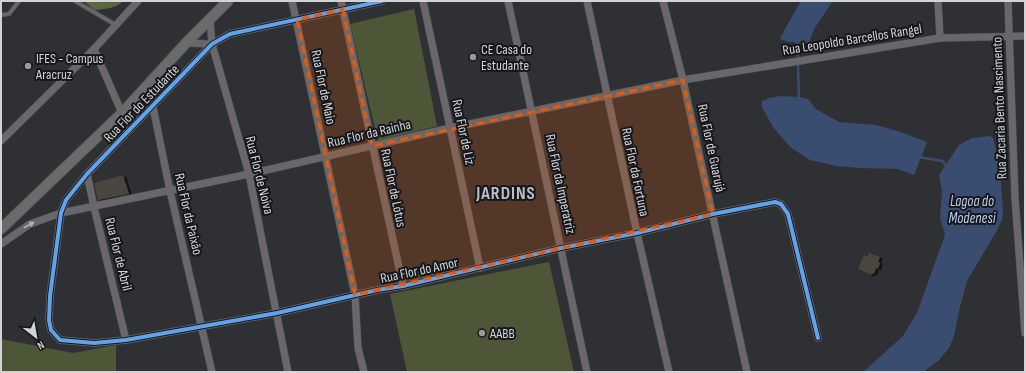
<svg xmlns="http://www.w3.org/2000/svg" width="1026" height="373" font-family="'Sofia Sans Condensed',sans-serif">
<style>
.green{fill:#4d5738}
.forest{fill:#59663e}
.water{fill:#3a4d70}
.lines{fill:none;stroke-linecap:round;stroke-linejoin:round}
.stream{stroke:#3a4d70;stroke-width:2.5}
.building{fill:#4c4440;filter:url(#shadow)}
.service-casing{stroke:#4d4d50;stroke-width:5}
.minor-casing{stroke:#4d4d50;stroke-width:8}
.secondary-casing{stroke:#4d4d50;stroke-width:12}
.service{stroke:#696769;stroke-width:3.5}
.minor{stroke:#696769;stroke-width:7}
.secondary{stroke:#6a6b6b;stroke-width:10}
.cycleway-casing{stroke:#16171a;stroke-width:6}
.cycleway{stroke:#60a3ed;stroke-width:4}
.oneway{fill:#b2b3b6}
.marked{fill:#e8590c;fill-opacity:0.2;stroke:#e8590c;stroke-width:3;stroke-dasharray:8 5;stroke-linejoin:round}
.poi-dot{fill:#999a9e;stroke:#16171a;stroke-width:1.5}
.labels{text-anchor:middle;stroke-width:4;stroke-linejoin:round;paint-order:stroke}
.street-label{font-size:14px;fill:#d2d3d7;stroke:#16171a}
.poi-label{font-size:14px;fill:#d2d3d7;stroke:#16171a;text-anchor:start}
.water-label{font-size:15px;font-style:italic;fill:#b9cff6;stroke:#16171a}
.district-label{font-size:18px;font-weight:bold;letter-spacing:1px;fill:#bec0c8;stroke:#16171a}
</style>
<defs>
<filter id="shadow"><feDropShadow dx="3" dy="1.5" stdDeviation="0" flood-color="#0009"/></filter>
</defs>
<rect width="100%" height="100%" fill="#2f3033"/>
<g class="green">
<path d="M414,9L437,126L378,141L350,24Z"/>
<path d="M549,262L574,372H407L390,294Z"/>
<path d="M1,339L73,353L116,345V372H1Z"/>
</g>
<path class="forest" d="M84,1H123C115,9 105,9 94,10Z"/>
<g class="water">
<path d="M801,1H833L814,29L809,43L789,42L780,39L785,29Z"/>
<path d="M780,96L798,97L808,99L816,109L839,122L876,125L901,132L927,142L914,175L898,169L859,168L836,166L810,160L790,147L773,127L762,107V101L769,98Z"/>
<path d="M990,136L993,138L1000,167L1003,212L1002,220L996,232L967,281L960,307L954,336L949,348L939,360L923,372H863L903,336L917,313L945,235L940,218L942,191L939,175L959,145L972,138Z"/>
</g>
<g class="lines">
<g class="stream">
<path d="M797,40L798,57"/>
<path d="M798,64L799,99"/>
<path d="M918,157L943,161L947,168"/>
</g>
</g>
<g class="building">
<path d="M123,175L129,194L98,200L94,183Z"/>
<path d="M869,253L880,257L878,262L880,263L878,269L876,268L874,274L872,273L871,275L858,269L864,255L868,257Z"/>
</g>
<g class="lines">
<g class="service-casing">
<g id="service">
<path d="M75,1L116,25"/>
<path d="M1,15L9,14L19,1"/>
</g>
</g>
<g class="minor-casing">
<g id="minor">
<path d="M292,1L355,295L358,348L364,372"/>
<path d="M341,1L403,286"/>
<path d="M382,1L230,34L212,44L87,174L66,200L61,213L50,296L49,320L51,330L60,340L94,343L126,340L277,313L377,290L403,286L561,248L637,233L713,214L775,202L781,204L788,214L818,338"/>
<path d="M423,1L480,268"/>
<path d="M508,1L587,372"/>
<path d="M587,1L637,233L669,372"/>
<path d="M663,1L683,80L747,372"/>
<path d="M938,1L940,38"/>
<path d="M1008,1L1015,198L1025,333"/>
<path d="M210,20L212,44L249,174L288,372"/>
<path d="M186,43L212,44"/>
<path d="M94,49L122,113"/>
<path d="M153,107L170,191L212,372"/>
<path d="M1,141L94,49L138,1"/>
<path d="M87,174L94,207L126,340"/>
<path d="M1,244L30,224L61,213L249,174L450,128L683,80L940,38L1025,36"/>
</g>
</g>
<g class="secondary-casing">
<path id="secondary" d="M1,229L122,113L186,43L228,1"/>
</g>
<use href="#service" class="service"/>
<use href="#minor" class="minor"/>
<use href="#secondary" class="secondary"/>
<g class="cycleway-casing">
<path id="cycleway" d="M382,1L230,34L212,44L87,174L66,200L61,213L50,296L49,320L51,330L60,340L94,343L126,340L277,313L377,290L403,286L561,248L637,233L713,214L775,202L781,204L788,214L818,338"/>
</g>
<use href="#cycleway" class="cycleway"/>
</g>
<defs><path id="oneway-solid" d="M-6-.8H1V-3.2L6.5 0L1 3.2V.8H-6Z"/></defs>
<use class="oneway" href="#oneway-solid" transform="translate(29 225) rotate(-29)"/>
<path class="marked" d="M343,9L372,146L683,80L713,214L355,295L297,20Z"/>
<g class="poi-dot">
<circle cx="473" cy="57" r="4"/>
<circle cx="28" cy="66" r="4"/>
<circle cx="482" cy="333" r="4"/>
</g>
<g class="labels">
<g class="street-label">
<text transform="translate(852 39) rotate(-9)" y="5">Rua Leopoldo Barcellos Rangel</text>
<text transform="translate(324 87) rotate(78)" y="5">Rua Flor de Maio</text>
<text transform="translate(141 103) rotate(-46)" y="5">Rua Flor do Estudante</text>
<text transform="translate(999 108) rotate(-92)" y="5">Rua Zacaria Bento Nascimento</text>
<text transform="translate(464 132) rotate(78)" y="5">Rua Flor de Liz</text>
<text transform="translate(369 133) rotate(-13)" y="5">Rua Flor da Rainha</text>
<text transform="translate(712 148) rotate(78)" y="5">Rua Flor de Guarujá</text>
<text transform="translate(636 172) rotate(78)" y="5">Rua Flor da Fortuna</text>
<text transform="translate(260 175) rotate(76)" y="5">Rua Flor de Noiva</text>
<text transform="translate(561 184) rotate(78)" y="5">Rua Flor da Imperatriz</text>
<text transform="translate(394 188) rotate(78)" y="5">Rua Flor de Lótus</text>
<text transform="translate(189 214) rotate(77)" y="5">Rua Flor da Paixão</text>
<text transform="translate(119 254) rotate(76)" y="5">Rua Flor de Abril</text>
<text transform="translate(419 270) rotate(-12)" y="5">Rua Flor do Amor</text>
</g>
<g class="poi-label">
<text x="481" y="54">CE Casa do<tspan x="481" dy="16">Estudante</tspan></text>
<text x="36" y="63">IFES - Campus<tspan x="36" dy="16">Aracruz</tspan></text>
<text x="490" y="338">AABB</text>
</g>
<g class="water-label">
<text x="972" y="206">Lagoa do<tspan x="972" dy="17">Modenesi</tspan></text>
</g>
<g class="district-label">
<text x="506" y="199">JARDINS</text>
</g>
</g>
<rect width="1026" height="373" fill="none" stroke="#d2d3d7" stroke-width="4"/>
<g transform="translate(36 337) rotate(149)" stroke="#16171a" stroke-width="3" paint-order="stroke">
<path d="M0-3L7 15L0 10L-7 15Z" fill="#d2d3d7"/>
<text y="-6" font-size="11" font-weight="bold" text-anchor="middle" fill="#d2d3d7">N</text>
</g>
</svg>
